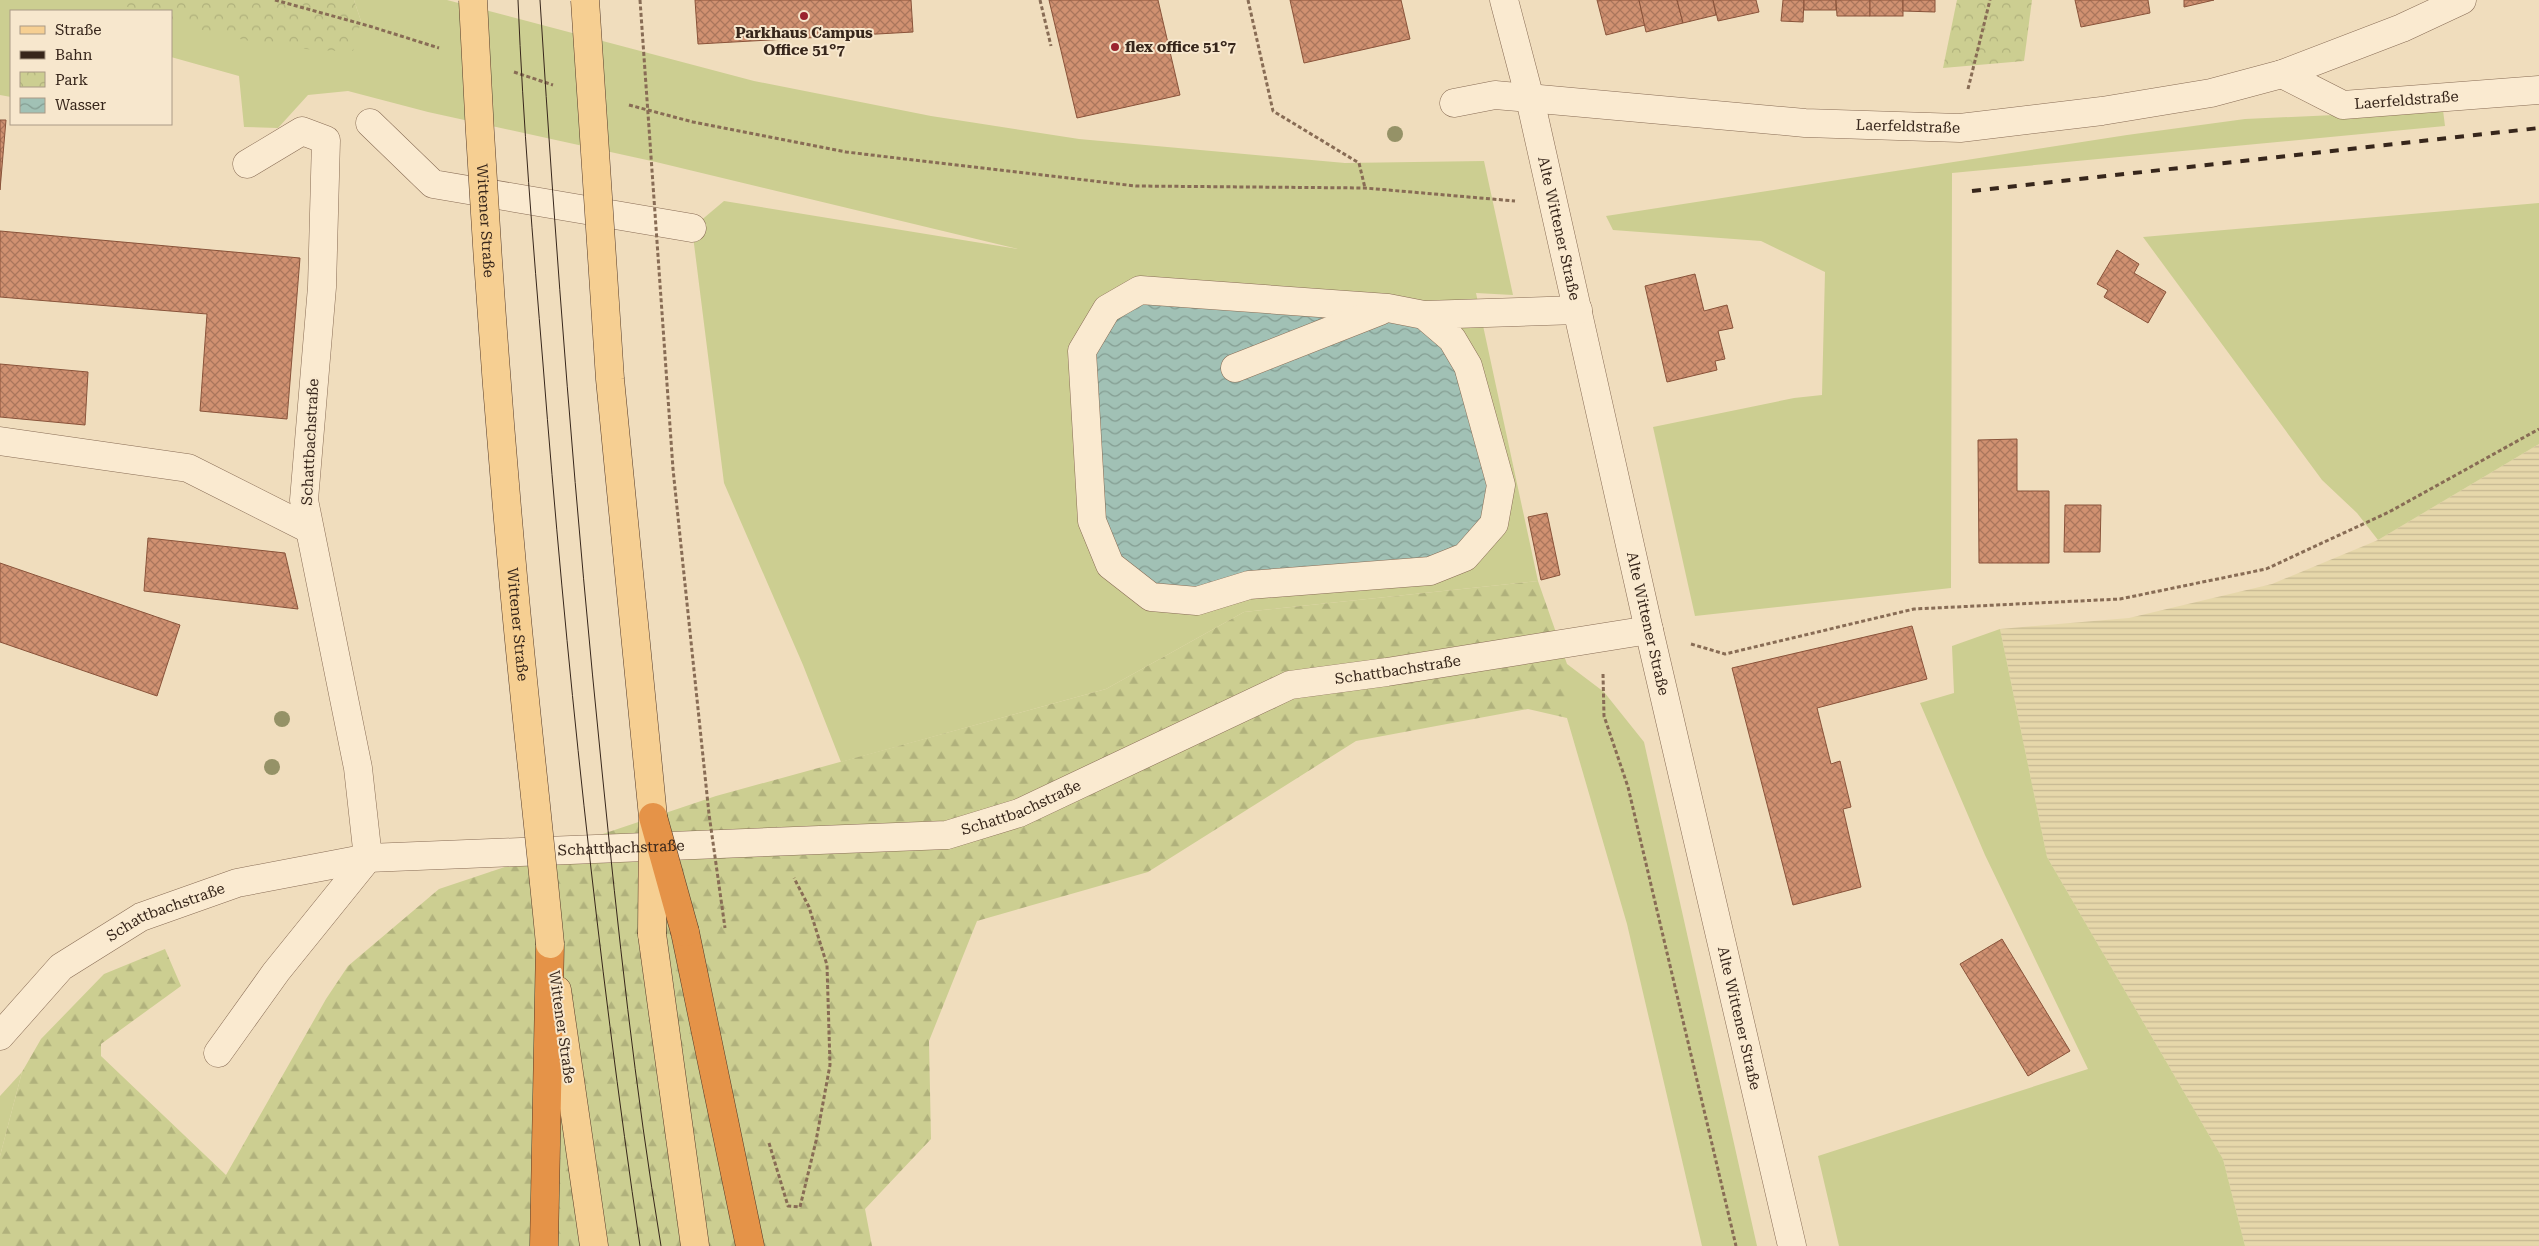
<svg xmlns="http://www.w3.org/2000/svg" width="2539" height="1246" font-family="'Roboto Serif',serif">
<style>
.farmland{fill:url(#farmland-rules)}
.green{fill:#ccce91}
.forest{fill:url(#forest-firs)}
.park{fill:url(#park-crowns)}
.water{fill:url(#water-waves);stroke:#688f82}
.building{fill:url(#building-cross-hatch);stroke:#89533a}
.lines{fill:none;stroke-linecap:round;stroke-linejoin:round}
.minor-casing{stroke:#886c55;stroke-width:29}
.major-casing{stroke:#553b2a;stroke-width:29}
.highway-casing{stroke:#553b2a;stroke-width:29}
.path{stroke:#886c55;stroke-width:3;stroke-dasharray:4 2.5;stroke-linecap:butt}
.minor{stroke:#faead0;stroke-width:28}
.major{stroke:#f6cf92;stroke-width:28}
.highway{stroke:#e59348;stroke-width:28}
.tram{stroke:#37261b;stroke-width:1}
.rail{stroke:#37261b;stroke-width:4;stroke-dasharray:9 9;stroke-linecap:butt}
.major-bridge-casing{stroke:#553b2a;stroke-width:29;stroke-linecap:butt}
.highway-bridge-casing{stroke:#553b2a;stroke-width:29;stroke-linecap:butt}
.path-bridge{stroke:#886c55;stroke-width:3;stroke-dasharray:4 2.5;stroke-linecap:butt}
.major-bridge{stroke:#f6cf92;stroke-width:28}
.highway-bridge{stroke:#e59348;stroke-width:28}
.tree{fill:#959267}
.poi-dot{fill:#9a232d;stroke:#f7e7cd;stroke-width:2}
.labels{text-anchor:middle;stroke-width:4;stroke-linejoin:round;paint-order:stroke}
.poi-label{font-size:15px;font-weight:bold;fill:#37261b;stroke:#f7e7cd}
.street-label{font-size:15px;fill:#37261b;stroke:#f7e7cd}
</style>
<defs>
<pattern id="farmland-rules" width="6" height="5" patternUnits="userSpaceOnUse" patternTransform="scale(1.25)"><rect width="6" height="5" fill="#e6d7aa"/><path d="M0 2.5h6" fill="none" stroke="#c6b892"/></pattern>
<pattern id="forest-firs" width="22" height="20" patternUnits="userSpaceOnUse" patternTransform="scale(1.25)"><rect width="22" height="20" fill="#ccce91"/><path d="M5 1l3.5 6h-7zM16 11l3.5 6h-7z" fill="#b0b17c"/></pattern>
<pattern id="park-crowns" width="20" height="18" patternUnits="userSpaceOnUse" patternTransform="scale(1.25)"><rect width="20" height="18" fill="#ccce91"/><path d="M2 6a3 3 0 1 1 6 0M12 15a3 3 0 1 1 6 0" fill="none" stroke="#b0b17c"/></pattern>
<pattern id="water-waves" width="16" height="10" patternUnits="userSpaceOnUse" patternTransform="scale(1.25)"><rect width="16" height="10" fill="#a1c1b5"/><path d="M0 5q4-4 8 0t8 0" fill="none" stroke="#849d92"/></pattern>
<pattern id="building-cross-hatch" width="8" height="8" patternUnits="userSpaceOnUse" patternTransform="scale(1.25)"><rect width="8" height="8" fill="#d09171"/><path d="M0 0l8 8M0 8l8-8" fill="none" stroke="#aa765c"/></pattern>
</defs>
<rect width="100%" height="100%" fill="#f0ddbd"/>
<path class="farmland" d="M2539,444V1246H2245L2223,1159L2047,857L2000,629L2129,618L2272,584L2378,540Z"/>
<g class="green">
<path d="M0,0H118L150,11H11V97L0,95Z"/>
<path d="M354,0H447L754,81L931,116L1079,139L1345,163L1484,161L1513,295L1476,293L1538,581L1244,612L1106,689L841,762L803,665L724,483L692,228L724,201L1018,249L656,162L428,112L348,91L308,95L278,128L244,127L239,76L171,57V19L361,21Z"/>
<path d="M2443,110L2445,126L1952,173L1951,588L1695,616L1653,427L1794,398L1822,395L1825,272L1761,241L1613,230L1606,216L2127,135L2245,119Z"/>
<path d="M2539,203V444L2378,540L2357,513L2322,480L2143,237Z"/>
<path d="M2000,629L2047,857L2223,1159L2245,1246H1839L1818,1156L2088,1069L1985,855L1920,703L1954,693L1952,646Z"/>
<path d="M1567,664L1604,692L1644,742L1757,1246H1702L1627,924L1567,718Z"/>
<path d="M22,1072L0,1156V1096Z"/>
</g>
<path class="forest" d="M1538,581L1567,664V718L1528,709L1356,741L1148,872L977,921L929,1041L931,1139L865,1209L872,1246H0V1156L22,1072L41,1039L104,974L165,949L181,986L101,1044V1056L226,1175L326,999L348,966L439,889L716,796L1106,689L1244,612Z"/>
<g class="park">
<path d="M105,0H354L361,21L353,51C288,51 233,40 171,21V11H141Z"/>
<path d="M1957,0H2032L2024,61L1943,68Z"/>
</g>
<path class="water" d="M1160,298L1418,325L1445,347L1455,371L1487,478L1489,495L1484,517L1453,550L1428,561L1195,590L1156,587L1120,562L1106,524L1095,350L1112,324L1134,307Z"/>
<g class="building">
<path d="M695,0H911L913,32L698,44Z"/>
<path d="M1049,0H1158L1180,95L1077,118Z"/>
<path d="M1290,0H1401L1410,39L1304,63Z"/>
<path d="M1597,0H1639L1645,25L1606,35Z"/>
<path d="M1639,0H1677L1683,23L1646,32Z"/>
<path d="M1677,0H1713L1716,15L1683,23Z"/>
<path d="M1713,0H1756L1759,12L1718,21Z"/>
<path d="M1783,0H1804L1803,22L1781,21Z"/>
<rect x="1804" y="0" width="32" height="10"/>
<path d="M1836,0H1870V16H1837Z"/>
<rect x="1870" y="0" width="33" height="16"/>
<path d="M1903,0H1935V12L1903,11Z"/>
<path d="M2075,0H2148L2150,13L2081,27Z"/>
<path d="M2184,0H2214L2184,7Z"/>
<path d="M0,120H6L0,190Z"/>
<path d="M0,231L300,258L287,419L200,411L207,314L0,297Z"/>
<path d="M2117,250L2139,264L2134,273L2166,292L2148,323L2104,297L2108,290L2097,284Z"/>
<path d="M1695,274L1704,311L1727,305L1733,328L1718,331L1725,359L1715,361L1717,370L1667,382L1645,286Z"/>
<path d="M0,364L88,372L85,425L0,417Z"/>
<path d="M2017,439V491H2049V563H1979L1978,440Z"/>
<path d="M2065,505H2101L2100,552H2064Z"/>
<path d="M1547,513L1560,575L1541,580L1528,517Z"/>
<path d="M148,538L285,553L298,609L144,591Z"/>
<path d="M0,563L180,625L157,696L0,642Z"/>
<path d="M1912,626L1927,679L1817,708L1831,764L1840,761L1851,807L1843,809L1861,887L1793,905L1732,668Z"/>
<path d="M2002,939L2070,1051L2028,1076L1960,964Z"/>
</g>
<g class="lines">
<g class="minor-casing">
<g id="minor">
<path id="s1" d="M1504,0L1530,99L1649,630L1792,1246"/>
<path id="s2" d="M2282,74L2343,105L2539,90"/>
<path id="s3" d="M1454,103L1495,95L1805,123L1960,128L2102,111L2211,93L2282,74L2402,28L2462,0"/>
<path d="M370,123L433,184L692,228"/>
<path d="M247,164L302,131L326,140L322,287L304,500L358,768L368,858"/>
<path d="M1424,315L1452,339L1468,366L1501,485L1494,524L1465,557L1430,571L1249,585L1197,601L1151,597L1110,565L1092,521L1082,351L1107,309L1140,290L1388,308L1424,315L1578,310"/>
<path d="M1235,368L1380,311"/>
<path d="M0,441L188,468L309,529"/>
<path id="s4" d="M0,1036L61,967L141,917L237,883L368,858L947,835L1019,813L1290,685L1387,672L1649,630"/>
<path d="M218,1053L276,972L368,858"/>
</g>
</g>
<g class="major-casing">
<g id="major">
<path d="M652,934L695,1246"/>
<path d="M557,990L594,1246"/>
</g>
</g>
<g class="highway-casing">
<g id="highway">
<path d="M685,932L750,1246"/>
<path d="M544,1246L550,944"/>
</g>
</g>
<g class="path">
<path d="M275,0L369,26L439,48"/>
<path d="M1040,0L1051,46"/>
<path d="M1248,0L1273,111L1359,163L1365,188"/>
<path d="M514,72L553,85"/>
<path d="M1968,89L1990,0"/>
<path d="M629,105L693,122L846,152L1136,186L1365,188L1515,201"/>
<path d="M1691,644L1725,654L1914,609L2120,599L2266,569L2389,512L2539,429"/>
<path d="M1603,674L1604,716L1628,787L1736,1246"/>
<path d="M769,1143L788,1206L800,1207L816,1141L830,1065L827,965L809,907L794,878"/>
</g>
<use href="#minor" class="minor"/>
<use href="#major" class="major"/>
<use href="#highway" class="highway"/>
<g class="tram">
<path d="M518,0C523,122 533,243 543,364C566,659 597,953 640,1246"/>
<path d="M540,0C556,258 576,515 602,771C618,930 635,1089 661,1246"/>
</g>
<path class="rail" d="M1972,191L2539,128"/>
<g class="major-bridge-casing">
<g id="major-bridge">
<path id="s5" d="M473,0C482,189 495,377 512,565C523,691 538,818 550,944"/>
<path d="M585,0L610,379L653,817L652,934"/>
</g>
</g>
<g class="highway-bridge-casing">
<path id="highway-bridge" d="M653,817L685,932"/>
</g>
<path class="path-bridge" d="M640,0L673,469L709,814L725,928"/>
<use href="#major-bridge" class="major-bridge"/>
<use href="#highway-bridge" class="highway-bridge"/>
</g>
<g class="tree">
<circle cx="1395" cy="134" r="8"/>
<circle cx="282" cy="719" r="8"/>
<circle cx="272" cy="767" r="8"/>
</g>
<g class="poi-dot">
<circle cx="804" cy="16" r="5"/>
<circle cx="1115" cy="47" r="5"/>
</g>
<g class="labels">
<g class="poi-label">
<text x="804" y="38">Parkhaus Campus<tspan x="804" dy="17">Office 51°7</tspan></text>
<text x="1125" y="52" text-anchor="start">flex office 51°7</text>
</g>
<g class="street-label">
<text dy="5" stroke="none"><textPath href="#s2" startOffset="132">Laerfeldstraße</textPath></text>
<text dy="5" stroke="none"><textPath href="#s3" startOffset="456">Laerfeldstraße</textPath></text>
<text dy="5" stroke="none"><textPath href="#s5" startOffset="221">Wittener Straße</textPath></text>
<text dy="5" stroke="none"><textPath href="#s1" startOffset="235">Alte Wittener Straße</textPath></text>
<text transform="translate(310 442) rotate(-87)" y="5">Schattbachstraße</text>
<text dy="5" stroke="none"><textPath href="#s1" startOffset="640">Alte Wittener Straße</textPath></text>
<text dy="5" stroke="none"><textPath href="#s5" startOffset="626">Wittener Straße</textPath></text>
<text dy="5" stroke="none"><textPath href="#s4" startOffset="1485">Schattbachstraße</textPath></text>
<text dy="5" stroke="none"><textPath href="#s4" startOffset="1080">Schattbachstraße</textPath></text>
<text dy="5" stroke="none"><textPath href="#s4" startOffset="675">Schattbachstraße</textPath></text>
<text dy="5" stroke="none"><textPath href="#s4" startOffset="211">Schattbachstraße</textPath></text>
<text dy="5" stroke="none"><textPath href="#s1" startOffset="1045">Alte Wittener Straße</textPath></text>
<text transform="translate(562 1027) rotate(82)" y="5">Wittener Straße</text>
</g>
</g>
<rect x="10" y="10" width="162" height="115" fill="#f7e7cd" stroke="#aa9a86"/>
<rect x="20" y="26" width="25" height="8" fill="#f6cf92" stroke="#aa9a86"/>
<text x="55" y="35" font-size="15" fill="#37261b">Straße</text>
<rect x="20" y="51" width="25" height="8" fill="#37261b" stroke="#aa9a86"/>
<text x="55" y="60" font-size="15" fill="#37261b">Bahn</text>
<rect x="20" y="72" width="25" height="15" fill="url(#park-crowns)" stroke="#aa9a86"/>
<text x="55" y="85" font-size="15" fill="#37261b">Park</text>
<rect x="20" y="98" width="25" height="15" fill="url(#water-waves)" stroke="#aa9a86"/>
<text x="55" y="110" font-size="15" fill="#37261b">Wasser</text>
</svg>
